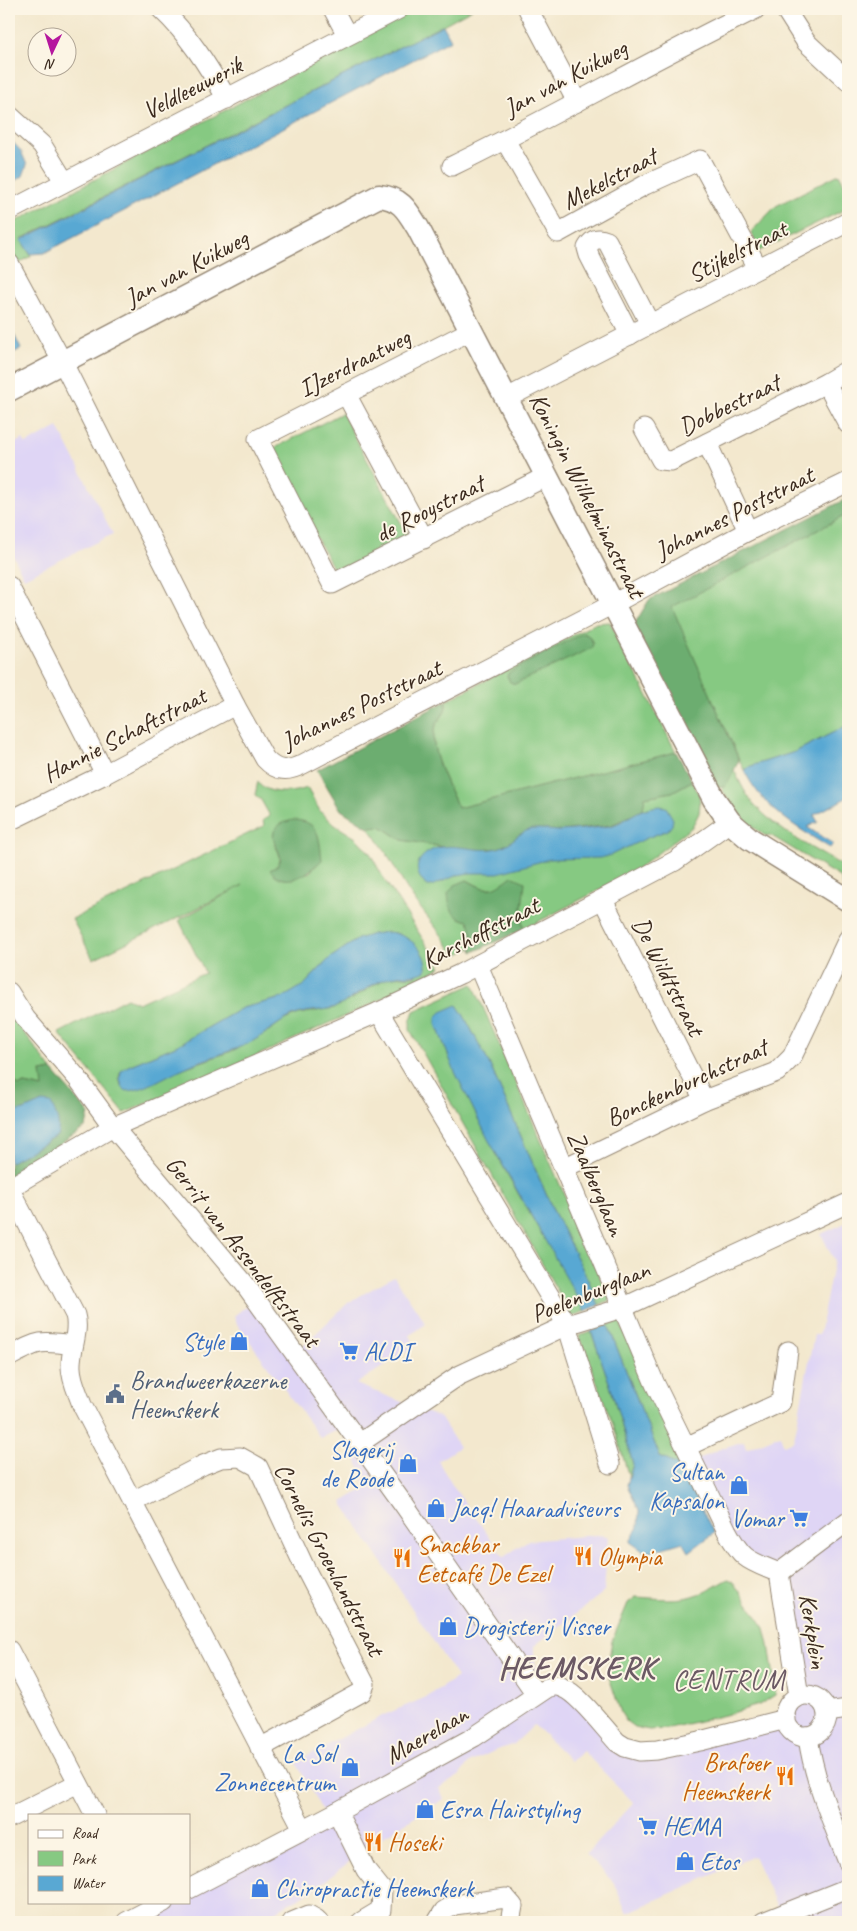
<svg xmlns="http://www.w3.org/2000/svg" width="857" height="1931" font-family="Caveat,sans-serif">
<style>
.built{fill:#dfd5f5}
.green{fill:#86c982;stroke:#607a50;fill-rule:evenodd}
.forest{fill:#6cad70;stroke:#546c47}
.water{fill:#59a8d3;stroke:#4a6978}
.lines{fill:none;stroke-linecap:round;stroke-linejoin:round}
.minor-casing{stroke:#978976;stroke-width:21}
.tertiary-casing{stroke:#978976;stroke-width:25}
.minor{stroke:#fff;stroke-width:19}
.tertiary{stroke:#fff;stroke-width:22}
.labels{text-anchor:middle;stroke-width:4;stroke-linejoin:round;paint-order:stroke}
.street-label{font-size:25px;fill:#3b2a1e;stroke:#fcf5e5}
.shop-label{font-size:25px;fill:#366cbe;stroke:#fcf5e5;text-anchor:start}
.service-label{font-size:25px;fill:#4e5e75;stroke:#fcf5e5;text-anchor:start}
.food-label{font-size:25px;fill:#c56008;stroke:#fcf5e5;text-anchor:start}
.quarter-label{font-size:28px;letter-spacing:1px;fill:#6b5964;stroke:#fcf5e5}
.district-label{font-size:30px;font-weight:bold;letter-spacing:1px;fill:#6b5964;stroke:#fcf5e5}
</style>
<rect width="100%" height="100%" fill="#fcf5e5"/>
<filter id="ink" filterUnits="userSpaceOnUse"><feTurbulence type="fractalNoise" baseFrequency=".02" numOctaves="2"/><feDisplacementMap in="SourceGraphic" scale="10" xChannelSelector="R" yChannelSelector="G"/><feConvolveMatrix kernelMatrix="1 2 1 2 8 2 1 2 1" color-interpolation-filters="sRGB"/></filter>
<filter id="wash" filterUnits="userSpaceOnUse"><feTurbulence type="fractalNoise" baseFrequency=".0096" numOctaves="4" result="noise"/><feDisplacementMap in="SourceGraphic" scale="20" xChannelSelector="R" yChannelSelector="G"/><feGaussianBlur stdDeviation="1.12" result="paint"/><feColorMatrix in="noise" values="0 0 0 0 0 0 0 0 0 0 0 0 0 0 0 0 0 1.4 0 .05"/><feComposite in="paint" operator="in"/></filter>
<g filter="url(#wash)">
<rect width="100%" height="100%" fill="#f3e8ce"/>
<g class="built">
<path d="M58,427L113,534L24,578L9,547V446L23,439L26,444Z"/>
<path d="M848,1222V1922H790L779,1911L754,1856L627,1913L613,1882L586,1854L634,1803L583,1751L571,1761L534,1725L513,1745L496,1750L469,1763L459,1776L439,1788L444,1799L370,1845L315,1889L256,1922H149L144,1913L164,1902H189V1889L325,1816L296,1762L384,1715L429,1696L457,1677L342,1502L366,1488L353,1449L339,1429L320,1438L237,1324L234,1316L255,1299L295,1353L348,1303L394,1276L426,1324L410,1335L415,1346L356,1384L440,1417L459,1447L438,1461L454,1488L504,1557L527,1541L596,1535L608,1536L604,1592L534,1646L536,1693L555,1686L640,1751L786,1711L795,1699L779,1573L748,1560L687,1464L720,1449L744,1441L746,1449L780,1435L784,1445L794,1440L814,1335H819L834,1260L821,1234Z"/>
</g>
<g class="green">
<path d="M416,9H472L443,25L21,239L31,256L18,264L9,244V225Z"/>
<path d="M839,174L848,191V208L759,251L751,232L776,206Z"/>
<path d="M342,413L407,534V542L338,577L269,451Z"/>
<path d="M848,514V725L795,752L751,766L744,770L671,607Z"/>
<path d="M610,622L676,752L458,808C449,786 431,756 434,733C435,719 448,716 446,701L596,623Z"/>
<path d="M732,766C738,778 744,792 753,803C778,832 816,850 848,869V887L842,883L841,878L770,835L766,836C741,821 727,800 714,774Z"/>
<path d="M258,781C266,796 294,793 307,788L320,811L335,825L356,838L370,853L384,879L441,967L372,1004L203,1080L124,1113L59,1033L127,998L138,1003L205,973L179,920L243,885L180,917L93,959L72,919L264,826L263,820L270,816L261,800L255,795ZM318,835L321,860L309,873L270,870C284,863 281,855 274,844ZM387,932L396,933L408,939L416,976L390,977L377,983L352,999L334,1008L299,1014L284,1020L266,1033L232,1051L184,1068L121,1085L119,1077L121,1071L128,1066L178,1045L242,1008L282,998L304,985L330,958L346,947L358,939L373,934Z"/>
<path d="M692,781L699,795L700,803L699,813L692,827L632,873L524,929L521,916L524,882L497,888H482L467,880L468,921L472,928L471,948L455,956C444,936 429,920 416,902C398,878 387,849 368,827L381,826L402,840L444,847L643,803L645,797L672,792Z"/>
<path d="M473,984L610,1300L599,1305L589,1282L553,1210L489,1063L463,1014L456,1005L436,1024C474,1123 529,1213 583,1304L585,1311L570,1318L562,1299L410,1030V1022L414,1011Z"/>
<path d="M9,1013L52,1070L41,1072L44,1088L25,1084L19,1086L9,1077Z"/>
<path d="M619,1321L687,1464L680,1466L660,1457L608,1325Z"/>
<path d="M591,1331L610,1385L633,1464L629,1477L614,1427L579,1336Z"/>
<path d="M728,1579L733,1582L765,1628L769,1645L776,1689L775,1695L759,1705L725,1715L665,1729L649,1730L634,1727L626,1721L621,1713L608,1674L609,1658L612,1641L628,1603L636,1597C657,1598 679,1602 699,1594C709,1591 718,1584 728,1579Z"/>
</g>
<g class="forest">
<path d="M848,498V514L672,607L739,760L730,779L724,787H715L632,628L649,600Z"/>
<path d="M583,633L589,636L593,643L592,648L515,684L510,682L507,676L509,672Z"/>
<path d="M446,701C448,716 435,719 434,733C431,756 449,787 458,808L676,752L692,781L672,792L645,797L643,810L611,825L560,831L536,829L529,830L512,842L498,848L481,850L444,847L402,840L381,826L368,827L341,810L317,770Z"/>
<path d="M293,820C320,821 319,837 322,860C308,874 286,890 270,870C297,858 261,842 278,826C281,823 289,821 293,820Z"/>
<path d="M512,876L525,882L521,916L524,929L473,952C468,941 476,934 468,921C452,917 449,908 448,893L455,885L467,880C489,893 492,891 512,876Z"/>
<path d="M52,1070L89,1113L86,1127L9,1179V1163L56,1136L42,1102L24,1110L9,1113V1077L19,1086L25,1084L43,1088L41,1072Z"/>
</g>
<g class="water">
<path d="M443,25L451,40L44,253L30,254L21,240Z"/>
<path d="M9,138L21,151L27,165L23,176L9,184Z"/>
<path d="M9,324L21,349L9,355Z"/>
<path d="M848,725V797L814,815L818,822L807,827L833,844L830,848C795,826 762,808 744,770L751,766L795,752Z"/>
<path d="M659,806L666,807L673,819L672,825L668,830L647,838L611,855L601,858L550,859L498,873H469L458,875L431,886H427C413,873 414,859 432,850C451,841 473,852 493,849C512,846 515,834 529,830C539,827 550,831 560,831C576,830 594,828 609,826C621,824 630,815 640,811C646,808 653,807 659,806Z"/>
<path d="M387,932C407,933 428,950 426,971C411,978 403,973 389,978C370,983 355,999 336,1007C324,1011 310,1010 298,1014C281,1019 268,1033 253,1041C230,1053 205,1058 182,1069C164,1076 145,1091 126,1091C120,1085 119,1079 121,1071L128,1066L178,1045L242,1008L282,998L304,985L330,958L346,947L358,939L373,934Z"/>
<path d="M457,1005L463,1014L489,1063L553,1210L589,1282L599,1305L585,1311L488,1139L454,1070L436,1024V1017L441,1012Z"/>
<path d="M42,1102L51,1103C56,1115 61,1123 57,1136L9,1163V1113L24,1110Z"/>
<path d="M608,1325L660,1457L680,1466L714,1533L689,1552L683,1542L646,1553L630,1542L638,1527L639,1511L627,1485L633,1464L610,1385L591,1331Z"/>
</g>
</g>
<g filter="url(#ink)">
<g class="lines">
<g class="minor-casing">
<g id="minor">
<path d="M161,9C189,35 208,66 227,99"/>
<path d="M333,9L347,35"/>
<path d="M528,9L577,102"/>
<path d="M785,9L806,42L848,81"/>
<path d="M9,115L42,145L64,181"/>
<path d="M505,140L558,233L645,185L700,160L758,268"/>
<path d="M452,166C555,116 653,59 756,9"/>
<path d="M9,211L399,9"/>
<path d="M9,263L63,363L235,705L265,759C277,772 288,772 303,764L613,604L748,531L848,482"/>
<path d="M472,330L258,439L332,584L547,476"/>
<path d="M630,335L589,255L587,248C592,239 598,237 607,241L650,324"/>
<path d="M826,383L848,424"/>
<path d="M346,394L424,539"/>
<path d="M507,398L848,222"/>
<path d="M644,429L661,460L671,461L826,383L848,370"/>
<path d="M707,443L748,531"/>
<path d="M9,586L105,774"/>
<path d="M9,821L105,774L235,705"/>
<path d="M603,900L704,1100"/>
<path d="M478,965L655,1384L727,1531C743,1561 748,1560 779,1573"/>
<path d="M9,992L26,1019L78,1079L113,1127L244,1283L404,1505L536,1694"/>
<path d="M379,1012L567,1325L610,1464"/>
<path d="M564,1168L704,1100L777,1072L792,1057L848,939"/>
<path d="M9,1188L113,1127L379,1012L460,974L675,861L730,822"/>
<path d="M9,1188L75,1315C80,1332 70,1350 71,1367C71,1380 78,1393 82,1405L303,1829"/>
<path d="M9,1357C39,1341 39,1340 73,1345"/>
<path d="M360,1443L458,1376L567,1325L622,1308L848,1203"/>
<path d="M686,1447L781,1402L788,1351"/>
<path d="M133,1501L203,1465L221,1458L240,1457L258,1467L305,1568L365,1684L362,1692L260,1748"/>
<path d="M779,1573L799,1696"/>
<path d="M779,1573L848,1521"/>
<path d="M9,1650L95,1815"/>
<circle cx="806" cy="1716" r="21"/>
<path d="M827,1712L848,1709"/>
<path d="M808,1737C814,1781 832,1821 848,1862"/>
<path d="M337,1812L366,1870L382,1890L381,1910L361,1922"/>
<path d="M9,1818L78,1783"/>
<path d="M189,1889L337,1812L474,1737L547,1688C553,1686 557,1685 563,1688C578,1693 605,1729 617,1742L625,1747L640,1751L657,1750L700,1741L786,1719"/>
<path d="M126,1922L164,1902"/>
<path d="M292,1922L309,1915L316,1919L319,1922"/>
<path d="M437,1922L444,1911L454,1905L506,1898L513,1906L510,1922"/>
<path d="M763,1922L848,1888"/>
</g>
</g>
<g class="tertiary-casing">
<path id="tertiary" d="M9,390L379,196C401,198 407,210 418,228L714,799L730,822L750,839L848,900"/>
</g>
<use href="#minor" class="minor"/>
<use href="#tertiary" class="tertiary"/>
</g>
</g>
<defs>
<g id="shop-bare" transform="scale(1.5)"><path d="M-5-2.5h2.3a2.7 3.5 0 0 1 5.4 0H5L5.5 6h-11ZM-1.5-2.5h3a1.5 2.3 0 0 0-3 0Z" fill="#3f7fe0" stroke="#fcf5e5" stroke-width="2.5" paint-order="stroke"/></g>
<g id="supermarket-bare" transform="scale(1.5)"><path d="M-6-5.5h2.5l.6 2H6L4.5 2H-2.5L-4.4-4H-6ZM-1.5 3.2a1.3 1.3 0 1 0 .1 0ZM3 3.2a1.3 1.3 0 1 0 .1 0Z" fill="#3f7fe0" stroke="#fcf5e5" stroke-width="2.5" paint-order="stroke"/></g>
<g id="civic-bare" transform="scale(1.5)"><path d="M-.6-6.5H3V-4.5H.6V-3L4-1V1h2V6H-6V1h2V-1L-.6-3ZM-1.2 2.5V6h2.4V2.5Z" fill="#5c6f8a" stroke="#fcf5e5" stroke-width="2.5" paint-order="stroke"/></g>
<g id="restaurant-bare" transform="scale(1.5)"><path d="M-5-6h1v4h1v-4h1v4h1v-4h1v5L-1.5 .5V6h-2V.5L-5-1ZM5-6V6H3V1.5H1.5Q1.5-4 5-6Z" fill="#e8710a" stroke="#fcf5e5" stroke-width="2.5" paint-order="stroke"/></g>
</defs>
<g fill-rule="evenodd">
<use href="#shop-bare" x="239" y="1341"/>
<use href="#supermarket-bare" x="349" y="1351"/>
<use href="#civic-bare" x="115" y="1394"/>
<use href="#shop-bare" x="408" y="1463"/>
<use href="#shop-bare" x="739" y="1485"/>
<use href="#shop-bare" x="436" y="1508"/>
<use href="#supermarket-bare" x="799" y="1518"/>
<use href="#restaurant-bare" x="583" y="1556"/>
<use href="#restaurant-bare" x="402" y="1558"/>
<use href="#shop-bare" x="448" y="1626"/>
<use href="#shop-bare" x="350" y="1767"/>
<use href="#restaurant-bare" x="785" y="1776"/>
<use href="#shop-bare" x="425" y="1809"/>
<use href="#supermarket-bare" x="648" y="1826"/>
<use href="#restaurant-bare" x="373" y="1842"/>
<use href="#shop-bare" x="685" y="1861"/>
<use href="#shop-bare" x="260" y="1888"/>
</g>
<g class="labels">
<g class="street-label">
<text transform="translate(565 77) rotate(-28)" y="9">Jan van Kuikweg</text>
<text transform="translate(192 87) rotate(-27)" y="9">Veldleeuwerik</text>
<text transform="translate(609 178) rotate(-28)" y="9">Mekelstraat</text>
<text transform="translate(737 251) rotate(-27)" y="9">Stijkelstraat</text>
<text transform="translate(186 267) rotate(-28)" y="9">Jan van Kuikweg</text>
<text transform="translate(354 362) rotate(-27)" y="9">IJzerdraatweg</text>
<text transform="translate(729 404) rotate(-26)" y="9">Dobbestraat</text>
<text transform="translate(588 495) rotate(63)" y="9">Koningin Wilhelminastraat</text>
<text transform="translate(429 508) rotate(-27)" y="9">de Rooystraat</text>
<text transform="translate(734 512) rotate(-27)" y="9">Johannes Poststraat</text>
<text transform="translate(361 704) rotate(-26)" y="9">Johannes Poststraat</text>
<text transform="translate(124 734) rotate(-27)" y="9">Hannie Schaftstraat</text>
<text transform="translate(480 932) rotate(-27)" y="9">Karshoffstraat</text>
<text transform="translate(669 976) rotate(63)" y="9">De Wildtstraat</text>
<text transform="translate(686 1082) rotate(-25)" y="9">Bonckenburchstraat</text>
<text transform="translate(597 1183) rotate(67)" y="9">Zaalberglaan</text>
<text transform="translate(244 1251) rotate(52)" y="9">Gerrit van Assendelftstraat</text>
<text transform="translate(590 1291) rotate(-22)" y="9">Poelenburglaan</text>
<text transform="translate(330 1559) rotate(63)" y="9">Cornelis Groenlandstraat</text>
<text transform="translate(814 1631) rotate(81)" y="9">Kerkplein</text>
<text transform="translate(426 1734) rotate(-30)" y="9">Maerelaan</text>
</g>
<g class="shop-label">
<text x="224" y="1350" text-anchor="end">Style</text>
<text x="364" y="1360">ALDI</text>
<text x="393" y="1458" text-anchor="end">Slagerij<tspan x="393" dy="29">de Roode</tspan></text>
<text x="724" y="1480" text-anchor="end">Sultan<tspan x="724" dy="29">Kapsalon</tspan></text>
<text x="451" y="1517">Jacq! Haaradviseurs</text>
<text x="784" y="1527" text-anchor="end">Vomar</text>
<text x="463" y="1635">Drogisterij Visser</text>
<text x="335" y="1762" text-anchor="end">La Sol<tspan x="335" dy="29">Zonnecentrum</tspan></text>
<text x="440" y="1818">Esra Hairstyling</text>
<text x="663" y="1835">HEMA</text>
<text x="700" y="1870">Etos</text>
<text x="275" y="1897">Chiropractie Heemskerk</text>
</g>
<g class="service-label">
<text x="130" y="1389">Brandweerkazerne<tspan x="130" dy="29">Heemskerk</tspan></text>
</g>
<g class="food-label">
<text x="417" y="1553">Snackbar<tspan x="417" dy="29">Eetcafé De Ezel</tspan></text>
<text x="598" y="1565">Olympia</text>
<text x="770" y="1771" text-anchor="end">Brafoer<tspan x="770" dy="29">Heemskerk</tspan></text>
<text x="388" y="1851">Hoseki</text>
</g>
<g class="quarter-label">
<text x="729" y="1689">CENTRUM</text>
</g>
<g class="district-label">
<text x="577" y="1678">HEEMSKERK</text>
</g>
</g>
<rect width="857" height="1931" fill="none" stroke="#fcf5e5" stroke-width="30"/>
<rect x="28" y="1814" width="162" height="90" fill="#fcf5e5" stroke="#afa495"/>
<rect x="38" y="1830" width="25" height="8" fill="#ffffff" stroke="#afa495"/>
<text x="72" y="1838" font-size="15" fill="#3b2a1e">Road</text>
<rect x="38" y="1851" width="25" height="15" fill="#86c982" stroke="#afa495"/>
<text x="72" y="1864" font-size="15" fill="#3b2a1e">Park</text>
<rect x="38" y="1876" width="25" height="15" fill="#59a8d3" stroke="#afa495"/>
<text x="72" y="1888" font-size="15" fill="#3b2a1e">Water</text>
<g transform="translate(52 52) rotate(184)"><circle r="24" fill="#fcf5e5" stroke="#afa495"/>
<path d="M0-4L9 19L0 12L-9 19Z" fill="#b5179e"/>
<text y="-8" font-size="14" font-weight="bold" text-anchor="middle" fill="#3b2a1e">N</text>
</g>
</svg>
